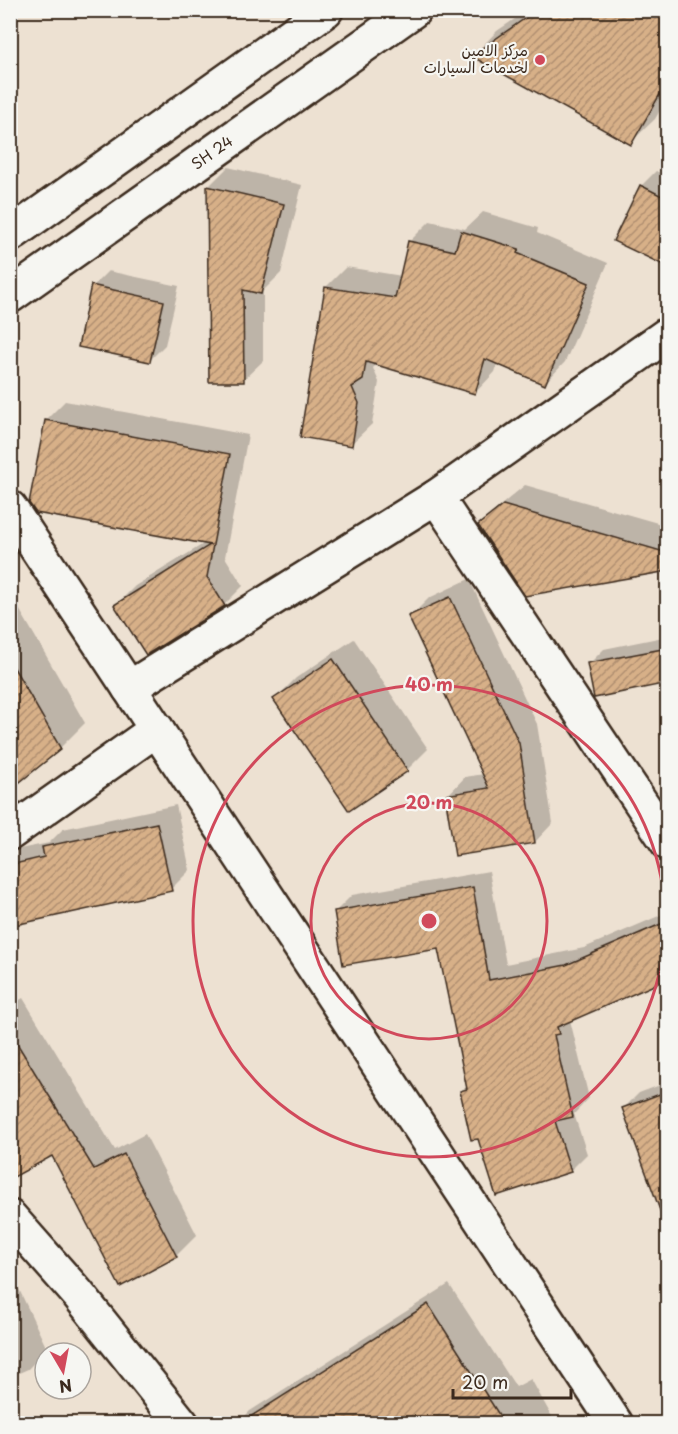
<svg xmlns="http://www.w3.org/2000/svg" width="678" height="1434" font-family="'Playpen Sans','Playpen Sans Arabic',sans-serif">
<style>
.shadow{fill:#0003}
.building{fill:url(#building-hatch);stroke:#3b2a1e;stroke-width:1.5}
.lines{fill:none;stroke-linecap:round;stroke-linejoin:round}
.minor-casing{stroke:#3b2a1e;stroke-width:38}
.tertiary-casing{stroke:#3b2a1e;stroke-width:38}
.minor{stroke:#f6f6f2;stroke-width:33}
.tertiary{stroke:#f6f6f2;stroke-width:33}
.ring{fill:none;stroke:#d1495b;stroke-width:3}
.poi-dot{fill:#d1495b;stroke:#f6f6f2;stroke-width:2}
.labels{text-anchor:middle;stroke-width:4.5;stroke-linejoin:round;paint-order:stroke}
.poi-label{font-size:15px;fill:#3b2a1e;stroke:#f6f6f2;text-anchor:end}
.street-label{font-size:15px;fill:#3b2a1e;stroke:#f6f6f2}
.centre{fill:#d1495b;stroke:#f6f6f2;stroke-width:3}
.ring-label{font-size:18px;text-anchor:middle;font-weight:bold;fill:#d1495b;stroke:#f6f6f2;stroke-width:4.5;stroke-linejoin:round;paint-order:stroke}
</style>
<defs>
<pattern id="building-hatch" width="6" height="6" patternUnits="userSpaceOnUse" patternTransform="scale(1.5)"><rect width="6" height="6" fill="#d7b088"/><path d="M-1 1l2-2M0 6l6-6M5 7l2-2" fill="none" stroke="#b08f6f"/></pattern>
</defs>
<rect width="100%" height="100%" fill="#ede1d2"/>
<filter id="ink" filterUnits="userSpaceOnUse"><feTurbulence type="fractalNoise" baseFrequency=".0167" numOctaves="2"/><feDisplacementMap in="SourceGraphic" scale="12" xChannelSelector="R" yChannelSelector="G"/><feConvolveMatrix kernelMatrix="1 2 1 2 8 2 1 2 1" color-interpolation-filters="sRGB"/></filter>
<g filter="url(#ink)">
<g class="shadow">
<path d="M528,10H668V97L655,119L630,143L473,56L497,31Z"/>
<path d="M228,167L302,185L281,273L263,291V361L243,380L209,186Z"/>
<path d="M656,171L668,177V265L641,186Z"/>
<path d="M483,212L538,228L537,233L608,263L565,362L545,383L498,363L495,372L475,393L377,364L373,368L379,382L372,424L351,444L326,287L346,267L402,276L409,242L430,221L465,229Z"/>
<path d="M108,271L179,286L165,345L150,360L93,286Z"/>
<path d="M65,401L248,435L225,557L243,586L224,605H116L135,586L205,543L46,420Z"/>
<path d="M525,485L668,526V569L480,525L501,505Z"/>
<path d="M469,579L537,724L553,823L535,842L447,796L465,777L484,774L410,617L429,598Z"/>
<path d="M10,593L85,723L60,748L10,788Z"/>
<path d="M668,636V682L589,664L604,649Z"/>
<path d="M354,639L428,749L407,770L275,699L296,678Z"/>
<path d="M176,805L190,870L171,889L10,926V851L49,843L63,829Z"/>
<path d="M489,871L506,964L584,948L668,912V978L570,1020L589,1098L574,1114L587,1154L570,1171L479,1137L462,1091L468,1085L439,947L335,912L352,895Z"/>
<path d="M23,998L115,1150L145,1134L197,1235L177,1255L120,1285L52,1154L10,1178V1006Z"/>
<path d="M668,1082V1185L624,1108L639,1093Z"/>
<path d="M449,1284L516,1387L531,1379L556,1424H237L250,1411Z"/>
<path d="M18,1287L47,1349L28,1369L10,1377V1290Z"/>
</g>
<g class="building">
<path d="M537,10H668V80L631,145L471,56Z"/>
<path d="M640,185L668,199V267L613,241Z"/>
<path d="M207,186L284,204L261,294L243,290L244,382H209Z"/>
<path d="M461,231L519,249L517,253L589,283L545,385L485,359L475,394L366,362L363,380L352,387L359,403L352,446L300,437L325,287L395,298L408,241L455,251Z"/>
<path d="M91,285L164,301L150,362L78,347Z"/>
<path d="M45,420L230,454L207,577L225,606L146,655L114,605L210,545L36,513L29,503Z"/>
<path d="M503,505L668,553V571L525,596L478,525Z"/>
<path d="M450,597L519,743L535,843L455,856L445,795L489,788L408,616Z"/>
<path d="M668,648V683L594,698L587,663Z"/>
<path d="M333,659L408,771L349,811L273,699Z"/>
<path d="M10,661L61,749L10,790Z"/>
<path d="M157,823L172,891L10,926V865L44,857L42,847Z"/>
<path d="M473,887L489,980L566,965L668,921V979L557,1027L559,1034L554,1035L573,1117L555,1121L571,1172L496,1196L478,1139L471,1140L460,1091L467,1089L438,949L343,965L334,911Z"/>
<path d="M10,1032L94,1169L124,1154L177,1257L120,1287L52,1156L10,1179Z"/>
<path d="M668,1091V1220L664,1221L622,1108Z"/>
<path d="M428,1304L505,1424H239Z"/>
</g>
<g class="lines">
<g class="minor-casing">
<g id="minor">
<path d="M436,497L668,843"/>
<path d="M10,508L616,1424"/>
<path d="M129,688L436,497L668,334"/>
<path d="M10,833L157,729"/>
<path d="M10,1217L78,1294L182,1424"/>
</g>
</g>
<g class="tertiary-casing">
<g id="tertiary">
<path d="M10,235L326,10"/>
<path id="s1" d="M10,296L414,10"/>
</g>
</g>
<use href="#minor" class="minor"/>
<use href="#tertiary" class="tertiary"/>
</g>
</g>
<g class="ring">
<circle cx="429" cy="921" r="118"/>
<circle cx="429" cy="921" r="236"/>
</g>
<circle class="poi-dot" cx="540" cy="60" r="6"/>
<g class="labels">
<g class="poi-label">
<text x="528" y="56">مركز الامين<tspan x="528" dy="17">لخدمات السيارات</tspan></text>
</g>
<g class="street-label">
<text dy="5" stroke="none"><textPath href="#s1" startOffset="248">SH 24</textPath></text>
</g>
</g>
<circle cx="429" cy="921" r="9" class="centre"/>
<g class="ring-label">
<text x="429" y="691">40 m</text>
<text x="429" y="809">20 m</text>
</g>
<rect width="678" height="1434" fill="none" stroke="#f6f6f2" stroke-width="36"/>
<rect x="18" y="18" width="642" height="1398" fill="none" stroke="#3b2a1e" stroke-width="2" filter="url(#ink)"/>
<g transform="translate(63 1371) rotate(170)"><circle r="28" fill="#f6f6f2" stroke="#aba49d" stroke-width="1.5"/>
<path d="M0-4.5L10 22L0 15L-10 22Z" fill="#d1495b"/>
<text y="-9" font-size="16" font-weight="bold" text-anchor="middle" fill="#3b2a1e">N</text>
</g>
<path d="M453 1389v9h118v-9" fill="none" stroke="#3b2a1e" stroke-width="3"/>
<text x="462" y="1389" font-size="18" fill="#3b2a1e" stroke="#f6f6f2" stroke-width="4.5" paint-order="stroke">20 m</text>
</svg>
